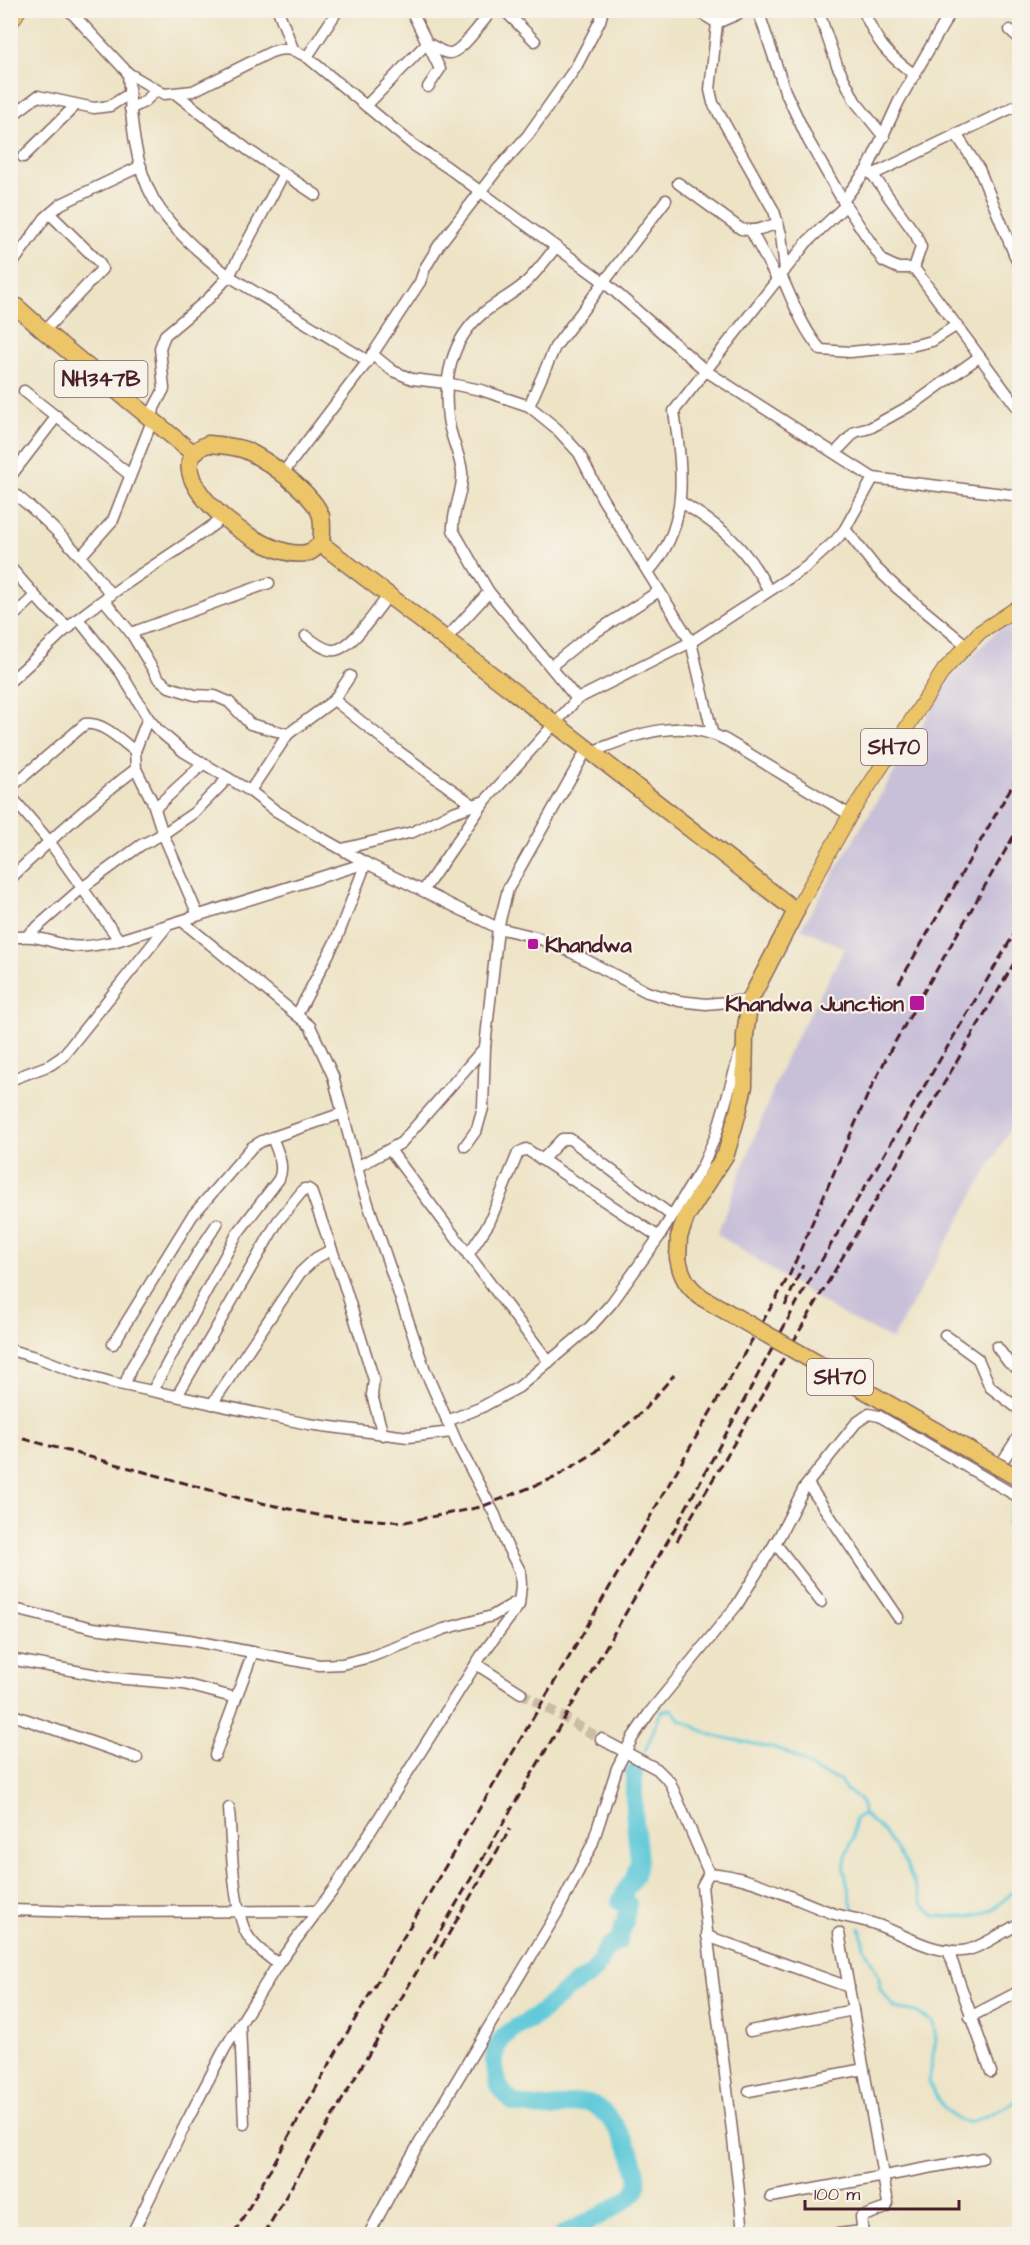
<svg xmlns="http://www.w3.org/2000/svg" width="1030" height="2245" font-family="'Architects Daughter',sans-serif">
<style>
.railway{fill:#c8bfd8}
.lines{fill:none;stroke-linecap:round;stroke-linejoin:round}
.stream{stroke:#5ec9d9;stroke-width:3}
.river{stroke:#5ec9d9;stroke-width:18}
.minor-tunnel{stroke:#ccbca6;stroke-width:10;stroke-dasharray:10 5;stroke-linecap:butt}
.minor-casing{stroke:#836461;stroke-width:13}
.major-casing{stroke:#836461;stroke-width:16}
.highway-casing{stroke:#836461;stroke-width:19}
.minor{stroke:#fff;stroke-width:10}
.major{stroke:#ecc569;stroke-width:14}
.highway{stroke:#ecc569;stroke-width:16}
.rail{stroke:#4a1f2b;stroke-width:3;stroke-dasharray:9 4.5;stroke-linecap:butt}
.highway-bridge-casing{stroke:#836461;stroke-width:19;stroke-linecap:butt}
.highway-bridge{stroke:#ecc569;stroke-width:16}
.poi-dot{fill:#b5179e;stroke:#f7f3e8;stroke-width:2}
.labels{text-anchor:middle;stroke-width:4.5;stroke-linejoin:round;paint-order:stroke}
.shield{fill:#f7f3e8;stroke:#7e5f64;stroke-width:1.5}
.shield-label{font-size:21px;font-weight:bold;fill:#4a1f2b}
.poi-label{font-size:22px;font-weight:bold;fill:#4a1f2b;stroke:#f7f3e8;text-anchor:start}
</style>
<rect width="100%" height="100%" fill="#f7f3e8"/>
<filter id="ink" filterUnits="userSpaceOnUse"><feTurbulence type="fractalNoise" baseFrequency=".0167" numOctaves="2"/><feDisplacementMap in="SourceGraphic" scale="12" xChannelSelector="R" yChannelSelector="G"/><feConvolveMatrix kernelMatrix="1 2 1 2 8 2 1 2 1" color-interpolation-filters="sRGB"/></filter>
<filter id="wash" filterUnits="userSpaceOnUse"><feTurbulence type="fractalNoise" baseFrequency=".008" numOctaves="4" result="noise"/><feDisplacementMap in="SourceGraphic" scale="24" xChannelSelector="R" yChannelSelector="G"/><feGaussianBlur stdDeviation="1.35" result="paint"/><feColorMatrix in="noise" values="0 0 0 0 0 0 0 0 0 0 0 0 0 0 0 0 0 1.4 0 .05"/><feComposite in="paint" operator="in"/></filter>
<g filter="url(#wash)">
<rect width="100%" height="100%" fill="#ede3c5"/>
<path class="railway" d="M1019,615V1113L892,1340L836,1311L717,1234L785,1059L845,948L801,928L951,677L1000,628Z"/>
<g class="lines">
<g class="stream">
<path d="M1014,1498L1008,1525L1020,1532"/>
<path d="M645,1751L661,1712L671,1709L681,1720L711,1735L782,1750L801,1760L818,1772L840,1780L845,1790C857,1794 863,1801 863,1814L855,1819L853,1838L847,1852L844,1869L853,1910"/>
<path d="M863,1814L883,1831L906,1864L922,1903L935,1916C956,1917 980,1920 997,1906C1005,1899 1011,1893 1020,1887"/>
<path d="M860,1928L864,1947L879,1977L880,1989L895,2008L916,2012L933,2022L936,2039L928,2082C936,2095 948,2121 967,2122C975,2122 983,2117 990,2114C1000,2110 1010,2106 1020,2098"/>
</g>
<path class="river" d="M563,2234C576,2228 631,2202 636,2190C645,2167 612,2110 589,2103C576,2099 558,2110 544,2108C536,2107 520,2106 513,2102C495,2090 488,2060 500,2042C510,2027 527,2023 540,2013C552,2003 563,1992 575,1984C581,1980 590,1977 594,1971C606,1956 597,1952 619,1941L625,1921L628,1904L620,1902L625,1891L634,1878L639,1861L634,1812V1773"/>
</g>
</g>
<g filter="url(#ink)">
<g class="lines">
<path class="minor-tunnel" d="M521,1693L601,1739"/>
<g class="minor-casing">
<g id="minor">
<path d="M69,10L128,73L164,94L193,91L271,52C286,47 293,49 307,57L412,144L447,167L604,282L706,371L873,478L1020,496"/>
<path d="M278,10L293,49"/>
<path d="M411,10L440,69L428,87"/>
<path d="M504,10L535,41"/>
<path d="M696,10L717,23"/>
<path d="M747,10L717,23L710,90L713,103L774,211L781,234L785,270"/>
<path d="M758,10L785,91L808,140L843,201L883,261L898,268H914"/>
<path d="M818,10L837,65L855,101L884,137"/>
<path d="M863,10C878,44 885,53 915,75"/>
<path d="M1010,30L1020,39"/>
<path d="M307,57L338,10"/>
<path d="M128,73C131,114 133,163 154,200C172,230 202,255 229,276L368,361L420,282L425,268L439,245L497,170L528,135L576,67L600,21L603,10"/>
<path d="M176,94L248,150L316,195"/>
<path d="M366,106L427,43C434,46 442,53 449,53C460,54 484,20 492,10"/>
<path d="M130,109L144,102L157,90"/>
<path d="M10,117L38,96L94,108L110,106L129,94"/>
<path d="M956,134L979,169L1020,268"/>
<path d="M23,157L76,105"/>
<path d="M870,171L916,235L921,247L914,268"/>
<path d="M872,175L1020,104"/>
<path d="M678,183L741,229C755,232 764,228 778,223"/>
<path d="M843,201L868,168L899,101L946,20L953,10"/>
<path d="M751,231L778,281"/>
<path d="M556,247C546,259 535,275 523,285C510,296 495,303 482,314C451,340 443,381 448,418C450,437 460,454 462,472C464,491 452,510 453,530L489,592L577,699"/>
<path d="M10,267L45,218L61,204L141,166"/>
<path d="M914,268L1020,411"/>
<path d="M781,275C793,301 802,328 821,350L850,352L911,346L932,341L957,325"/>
<path d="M44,331L102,269L99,262L50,214"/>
<path d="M372,354L393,371L412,379L446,383L481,390L529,406L556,428L579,453L602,498L691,642L712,732"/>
<path d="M24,391L130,475"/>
<path d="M529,406L555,347L666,200"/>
<path d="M835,453L855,432L870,428L915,403L979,357"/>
<path d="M283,473L368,361"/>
<path d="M10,477L57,416"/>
<path d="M10,490C49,521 82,555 111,595"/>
<path d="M681,502C722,527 746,547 769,591"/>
<path d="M845,529L876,568L897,588L966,645"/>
<path d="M81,556L113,520L152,421L154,408L164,389L160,348L165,335L208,299L229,276L283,175"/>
<path d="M10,567L45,607L69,628"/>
<path d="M648,572C691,526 682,468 674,411L807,242L846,205"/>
<path d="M104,600L131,633L158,678L169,687L195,695L215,696L229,702L250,724L288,734"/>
<path d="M10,619L35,596"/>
<path d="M78,619L121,673L148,718L158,730L184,752L250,791L276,811L318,836L366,863L498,928L536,937L571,952L647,992L679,1001L706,1004L750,1000"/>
<path d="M131,633L269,583"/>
<path d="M306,636C313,641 322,649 331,650C350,653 377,609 389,595"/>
<path d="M446,639L489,592"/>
<path d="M551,666L582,641L659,591"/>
<path d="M10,681C34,661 55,638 79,618C125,581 177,553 224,517"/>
<path d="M334,700L398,751L472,804"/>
<path d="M148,718L135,751L136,769L153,803L163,834L198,915"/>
<path d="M591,752C635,735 681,716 726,740L850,815"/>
<path d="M10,788L85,724C104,722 121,741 135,751"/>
<path d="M250,791L288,734L334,700L350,676"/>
<path d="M10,795L49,841L119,940"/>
<path d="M155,808L203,764"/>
<path d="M342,849L413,832L451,813L485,801L577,699L691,642L806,567L836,540L845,529L873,478"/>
<path d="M10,879C50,840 91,802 136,769"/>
<path d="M423,891L485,801"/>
<path d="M28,935L82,888L141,845L163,834L195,812L228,778"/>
<path d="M10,938C36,934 43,940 66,945C82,949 98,944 113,942L366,863"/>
<path d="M297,1015L337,938L366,863"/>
<path d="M10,1080L50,1065L62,1057L167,926"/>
<path d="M465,1146L477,1129L483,1108L485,1047L498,928L508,889L587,749"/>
<path d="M390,1150L549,1362"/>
<path d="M542,1160L562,1139H570L672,1216"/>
<path d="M357,1167L401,1143L485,1047"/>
<path d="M468,1255L489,1223L518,1153L526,1149L659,1237"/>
<path d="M945,1335L978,1359L990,1387L1020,1410"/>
<path d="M113,1344L192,1216L252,1147L262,1141L343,1113"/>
<path d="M997,1347L1009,1363L1020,1370"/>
<path d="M10,1350L39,1358L78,1373L114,1383L308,1424L408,1437L452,1432"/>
<path d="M125,1384L131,1368L199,1251L217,1224"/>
<path d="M153,1390L237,1234L279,1179C285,1165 277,1151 272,1137"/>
<path d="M177,1396L278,1221L304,1189H308L311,1191L343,1281L374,1380L372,1395L383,1435"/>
<path d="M212,1404L300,1273L316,1258L331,1250"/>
<path d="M447,1421L480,1408L519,1387L590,1327L611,1304L659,1237L702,1167L716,1135L740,1053"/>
<path d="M997,1470L1020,1434"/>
<path d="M808,1484L898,1617"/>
<path d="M775,1543L821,1602"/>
<path d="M10,1608L93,1628L189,1640L319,1665L342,1664L370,1657L444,1629L492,1616L518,1601"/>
<path d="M10,1659L114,1678L184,1684L236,1698"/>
<path d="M476,1664L521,1693"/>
<path d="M10,1714L137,1758"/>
<path d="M601,1739L657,1769L670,1782L709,1873"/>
<path d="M215,1755L253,1652"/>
<path d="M229,1808C231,1837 233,1914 248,1936C255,1948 268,1956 278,1964"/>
<path d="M10,1910L85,1912L318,1911"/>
<path d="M839,1933L888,2203L886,2208L861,2217L863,2234"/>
<path d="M707,1936L849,1987"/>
<path d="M948,1950L991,2072"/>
<path d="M970,2017L1020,1991"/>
<path d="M240,2024L244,2124"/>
<path d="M750,2031L853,2010"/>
<path d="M749,2091L864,2069"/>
<path d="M771,2197L982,2158"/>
<path d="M132,2234L186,2123L225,2048L278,1964L336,1886L481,1656L519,1605L521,1585L520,1571L506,1544L495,1515L458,1445L425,1370L362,1186L333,1076L310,1026L182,921"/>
<path d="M369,2234L405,2167L557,1913L592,1845L617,1768L633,1737L650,1712L737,1605L780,1535L804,1488L856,1423L869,1414L879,1416L1020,1498"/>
<path d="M743,2234C733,2118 714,2002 702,1886L709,1873C753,1876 794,1900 835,1914C848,1918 862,1919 875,1924C904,1934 930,1953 962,1951C976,1951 1007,1930 1020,1923"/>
<path d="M838,2234L862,2231"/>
</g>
</g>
<g class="major-casing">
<g id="major">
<path d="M10,25L19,10"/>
<path d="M796,911L850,815L944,670L980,632L1020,606"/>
</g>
</g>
<g class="highway-casing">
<g id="highway">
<path d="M10,301L44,331L194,454"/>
<path d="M208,444C220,445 233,446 245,450C266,459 314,494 321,516C323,526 322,534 321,544C317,546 314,550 310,552C267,567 143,469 208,444Z"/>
<path d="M321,544C480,664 637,788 796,911L750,1000L745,1035L744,1086L738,1112L726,1154L686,1217L679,1237L678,1258"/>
</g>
</g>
<use href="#minor" class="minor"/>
<use href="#major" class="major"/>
<use href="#highway" class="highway"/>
<g class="rail">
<path d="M899,983L1020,772"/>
<path d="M785,1306L803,1265"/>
<path d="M10,1435L239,1498L322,1516L405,1522L481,1507L554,1478L591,1455L642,1412L674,1375"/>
<path d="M677,1541L1020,953"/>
<path d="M434,1959L510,1829"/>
<path d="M234,2234L351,2026L578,1642L790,1274L868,1094L891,1049L1020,825"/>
<path d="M264,2234L674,1530L800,1297L1020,924"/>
</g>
<g class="highway-bridge-casing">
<path id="highway-bridge" d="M678,1258C681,1276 687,1286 701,1297L1020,1479"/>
</g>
<use href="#highway-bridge" class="highway-bridge"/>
</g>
</g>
<g class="poi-dot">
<rect x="527" y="938" width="12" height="12" rx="3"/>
<rect x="909" y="995" width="16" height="16" rx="3"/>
</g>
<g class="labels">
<g class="shield">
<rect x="54.5" y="361" width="93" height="36" rx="4.5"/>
<rect x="861" y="729" width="66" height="36" rx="4.5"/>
<rect x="807" y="1359" width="66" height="36" rx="4.5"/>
</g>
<g class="shield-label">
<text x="101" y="386">NH347B</text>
<text x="894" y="754">SH70</text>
<text x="840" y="1384">SH70</text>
</g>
<g class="poi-label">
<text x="545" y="952">Khandwa</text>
<text x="904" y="1011" text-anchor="end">Khandwa Junction</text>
</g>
</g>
<rect width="1030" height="2245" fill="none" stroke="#f7f3e8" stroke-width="36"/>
<path d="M805 2200v9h154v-9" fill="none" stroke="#4a1f2b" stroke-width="3"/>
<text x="814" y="2200" font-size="18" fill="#4a1f2b" stroke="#f7f3e8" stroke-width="4.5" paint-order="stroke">100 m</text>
</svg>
